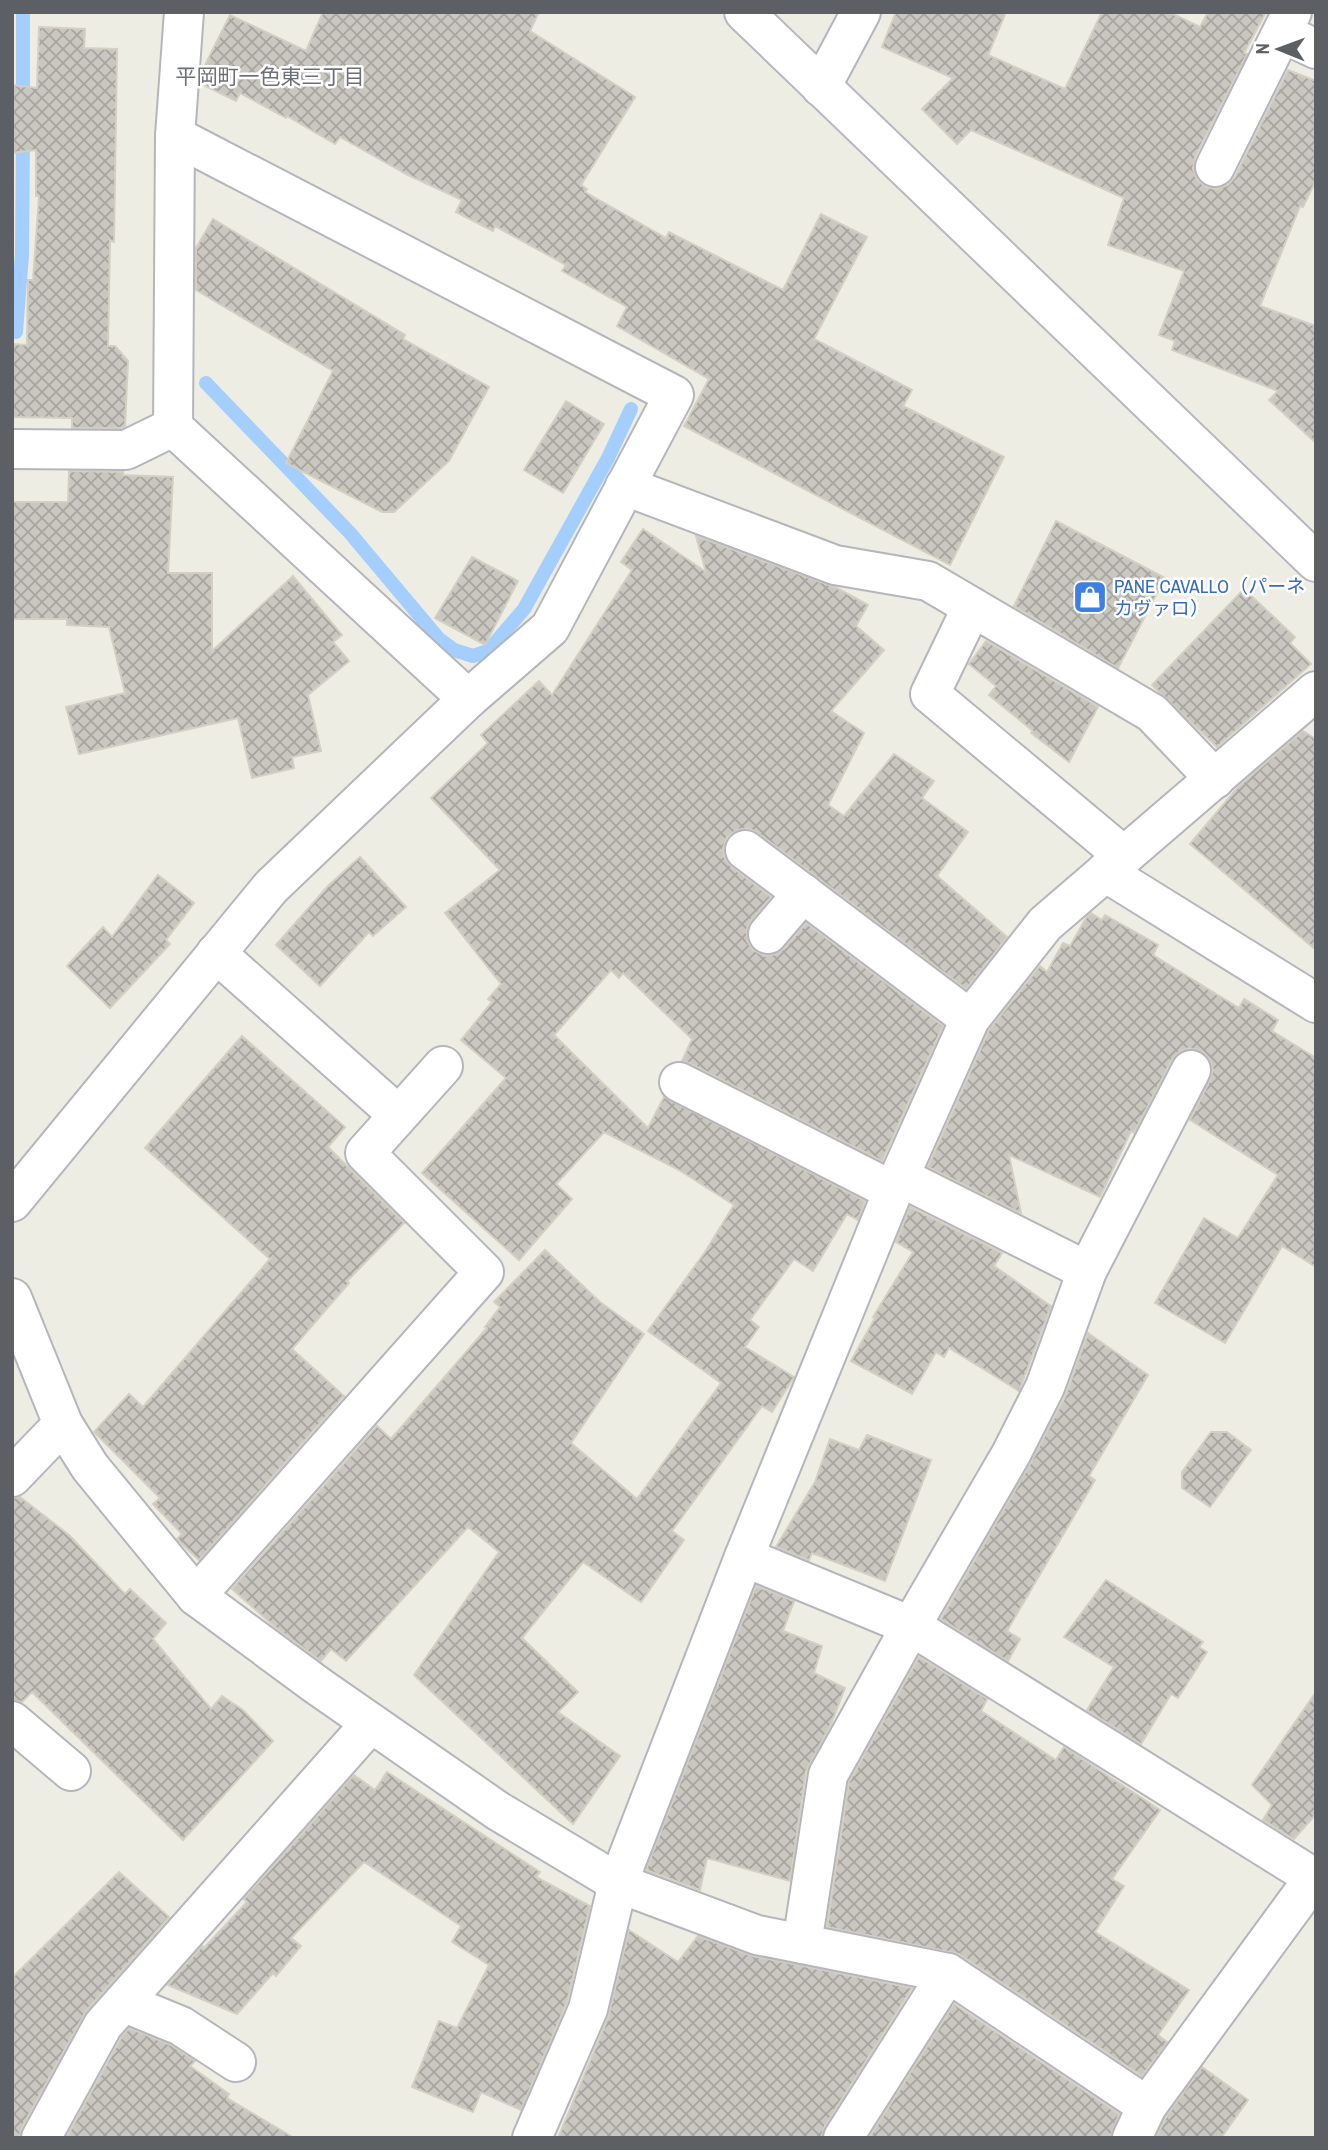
<svg xmlns="http://www.w3.org/2000/svg" width="1328" height="2150" font-family="'Archivo Narrow','Noto Sans JP',sans-serif">
<style>
.lines{fill:none;stroke-linecap:round;stroke-linejoin:round}
.stream{stroke:#a4cefe;stroke-width:14}
.building{fill:url(#building-cross-hatch);stroke:#d3cfc2;stroke-width:2}
.street-casing{stroke:#b4b6bb;stroke-width:42}
.secondary-casing{stroke:#b5b8be;stroke-width:42}
.street{stroke:#fff;stroke-width:38}
.secondary{stroke:#fff;stroke-width:38}
.labels{text-anchor:middle;stroke-width:5;stroke-linejoin:round;paint-order:stroke}
.shop-label{font-size:19px;fill:#366cbe;stroke:#fff;text-anchor:start}
.neighbourhood-label{font-size:21px;fill:#6d7176;stroke:#fff}
</style>
<defs>
<pattern id="building-cross-hatch" width="8" height="8" patternUnits="userSpaceOnUse" patternTransform="scale(1.75)"><rect width="8" height="8" fill="#cac7c1"/><path d="M0 0l8 8M0 8l8-8" fill="none" stroke="#a7a5a0"/></pattern>
</defs>
<rect width="100%" height="100%" fill="#eeede4"/>
<g class="lines">
<g class="stream">
<path d="M23,105V12"/>
<path d="M16,332L22,255L23,133"/>
<path d="M206,383L350,533L439,639L454,650L473,656L488,651L524,609L608,458L631,409"/>
</g>
</g>
<g class="building">
<path d="M323,12H539L530,31L635,97L581,185L587,189L585,192L666,238L669,232L783,290L821,214L867,237L814,339L912,390L903,406L1004,457L950,565L684,426L709,379L617,326L627,307L562,271L566,265L495,226L493,231L456,212L462,200L408,175L340,137L335,144L287,116L286,118L240,93L236,101L201,84L202,71L230,15L306,51Z"/>
<path d="M896,12H1006L988,55L1065,89L1102,12H1169L1200,27L1208,12H1266L1244,53L1247,54L1195,157L1193,169L1197,180L1206,187L1217,189L1228,185L1235,177L1288,70L1316,81V180L1303,207L1300,206L1260,306L1316,326V443L1269,400L1278,391L1172,350L1175,341L1159,335L1184,271L1108,245L1124,198L971,130L957,144L922,109L953,78L882,47Z"/>
<path d="M39,27L85,29L84,48L117,49L114,242L110,240L108,346H115L128,361L125,426L121,428H72V418L12,417V344L27,345L28,280H33L39,196H36V150L12,153V85L37,88Z"/>
<path d="M213,219L405,335L403,339L489,387L449,461L394,512H382L286,463L333,371L196,290V248Z"/>
<path d="M566,401L604,424L563,493L524,470Z"/>
<path d="M69,471L123,472V475L173,477L168,573H212V651L293,576L342,635L333,642L349,661L308,695L321,751L292,757L294,768L252,778L238,718L79,754L66,707L125,693L109,627L67,625V619H12V502H68Z"/>
<path d="M1056,521L1165,578L1118,668L1014,606Z"/>
<path d="M643,529L706,572L696,536L837,588L868,605L856,626L884,650L831,711L864,733L828,805L844,816L894,754L934,781L922,798L968,832L937,876L1007,937L966,989L758,833L748,828L737,830L727,837L723,848L725,859L732,867L771,897L751,920L747,929V941L753,950L765,956L776,954L785,948L806,923L943,1026L882,1161L689,1063L682,1061L692,1039L623,973L619,978L611,970L554,1035L648,1128L664,1097L865,1201L858,1220L847,1214L813,1271L794,1259L750,1320L759,1327L745,1347L794,1377L772,1412L762,1406L672,1531L684,1540L641,1602L583,1562L522,1638L578,1692L558,1712L620,1756L573,1824L414,1675L499,1552L468,1527L346,1661L331,1649L321,1661L275,1627L232,1589L377,1426L391,1439L487,1328L485,1327L500,1307L494,1302L545,1250L600,1302L644,1334L571,1443L637,1499L721,1383L648,1331L705,1252L734,1205L679,1170L604,1132L556,1184L572,1199L519,1260L422,1173L506,1078L461,1040L492,1002L488,999L501,984L445,913L500,870L431,798L488,743L481,735L539,681L552,695L632,570L621,562Z"/>
<path d="M472,557L518,581L485,645L435,618Z"/>
<path d="M1244,589L1295,637L1290,643L1311,664L1217,747L1152,685Z"/>
<path d="M986,641L1098,707L1069,762L1031,733L1033,731L989,695L996,686L969,664Z"/>
<path d="M1303,731L1316,739V950L1190,844L1239,786Z"/>
<path d="M360,857L406,907L373,936L369,932L320,986L276,945L328,886Z"/>
<path d="M158,875L194,903L166,940L170,944L110,1008L67,966L103,927L112,937Z"/>
<path d="M1091,913L1102,920L1105,915L1158,945L1153,955L1239,1008L1244,999L1278,1020L1272,1031L1316,1058V1267L1282,1246L1225,1343L1155,1303L1204,1218L1238,1238L1278,1175L1190,1120L1210,1080L1213,1070L1210,1059L1202,1051L1189,1048L1180,1051L1172,1059L1134,1133L1131,1131L1100,1197L1009,1155L1021,1213L928,1167L989,1030L1040,966L1047,972L1063,943L1070,946L1086,918Z"/>
<path d="M242,1036L345,1127L328,1147L404,1223L347,1281L349,1283L292,1349L344,1396L199,1560L182,1544L177,1539L182,1534L153,1504L160,1498L94,1432L129,1394L143,1407L270,1259L145,1148Z"/>
<path d="M910,1207L1002,1253L994,1266L1051,1306L1019,1391L949,1348L944,1357L936,1352L912,1394L851,1361L875,1318L873,1317L913,1252L896,1242Z"/>
<path d="M1088,1333L1148,1375L1089,1476L1095,1480L1007,1631L1020,1639L1008,1661L941,1619L1030,1464L1065,1397Z"/>
<path d="M1211,1432H1227L1251,1450L1210,1507L1182,1488V1472Z"/>
<path d="M867,1435L931,1460L885,1581L812,1553L809,1560L776,1547L815,1482L830,1439L859,1450Z"/>
<path d="M20,1497L69,1535L125,1594L130,1589L166,1623L153,1639L211,1709L222,1696L243,1710L273,1741L183,1840L32,1692L22,1702L12,1700V1498Z"/>
<path d="M1106,1580L1203,1642L1199,1647L1207,1652L1178,1698L1171,1694L1141,1744L1087,1710L1114,1667L1064,1637Z"/>
<path d="M756,1586L794,1601L783,1631L822,1646L814,1673L845,1688L831,1724L806,1771L790,1881L707,1858L700,1890L646,1870Z"/>
<path d="M919,1657L987,1699L981,1711L1056,1760L1064,1747L1160,1810L1112,1879L1124,1886L1095,1932L1189,1990L1158,2035L1167,2042L1142,2076L959,1954L827,1927L849,1782Z"/>
<path d="M1316,1692V1814L1294,1839L1263,1820L1272,1805L1252,1785Z"/>
<path d="M387,1772L540,1872L536,1877L590,1906L567,2002L521,2110L481,2092L473,2112L412,2087L439,2021L457,2028L489,1965L452,1942L461,1926L364,1862L291,1938L301,1946L276,1976L273,1973L237,2014L168,1985L202,1946L204,1948L247,1902L244,1899L354,1775L375,1790Z"/>
<path d="M119,1872L169,1917L86,2011L22,2127L19,2138H12V1978Z"/>
<path d="M629,1930L678,1962L698,1936L753,1956L912,1988L825,2126L821,2138H558L608,2018Z"/>
<path d="M954,2004L1119,2114L1110,2138H869Z"/>
<path d="M129,2028L171,2045L195,2061L190,2066L229,2094L227,2098L294,2138H66L121,2038Z"/>
<path d="M1202,2067L1248,2100L1221,2138H1156L1166,2117Z"/>
</g>
<g class="lines">
<g class="street-casing">
<g id="street">
<path d="M184,12L175,136L173,427L468,699"/>
<path d="M1282,33L1316,49"/>
<path d="M821,87L861,12"/>
<path d="M1215,167L1292,12"/>
<path d="M12,449L126,450L173,427"/>
<path d="M625,486L835,565L928,581L1152,713L1215,779"/>
<path d="M972,607L930,694L1124,856"/>
<path d="M745,850L970,1019"/>
<path d="M1105,872L1316,1003"/>
<path d="M768,934L803,893"/>
<path d="M216,953L397,1114"/>
<path d="M679,1082L893,1191"/>
<path d="M900,1177L1087,1271"/>
<path d="M12,1202L271,887L468,699L550,628L674,395L175,136"/>
<path d="M12,1298L63,1424L90,1467L196,1596L318,1686L498,1811L618,1883L757,1935L948,1973L1147,2106L1132,2138"/>
<path d="M12,1477L63,1424"/>
<path d="M744,1557L911,1626L1316,1879"/>
<path d="M196,1596L484,1272L365,1153L443,1066"/>
<path d="M12,1721L71,1771"/>
<path d="M802,1944L828,1775L911,1626L1011,1454L1045,1387L1087,1271L1191,1070"/>
<path d="M125,2003L181,2026L236,2062"/>
<path d="M1147,2106L1314,1878"/>
<path d="M41,2138L103,2025L371,1723"/>
<path d="M532,2138L588,2009L618,1883L744,1557L893,1191L970,1019L1045,924L1316,691"/>
<path d="M843,2138L948,1973"/>
</g>
</g>
<g class="secondary-casing">
<path id="secondary" d="M744,12L1316,562"/>
</g>
<use href="#street" class="street"/>
<use href="#secondary" class="secondary"/>
</g>
<defs>
<g id="shop-square" transform="scale(1.75)"><rect x="-9" y="-9" width="18" height="18" rx="4" fill="#3f7fe0" stroke="#fff"/><path d="M-5-2.5h2.3a2.7 3.5 0 0 1 5.4 0H5L5.5 6h-11ZM-1.5-2.5h3a1.5 2.3 0 0 0-3 0Z" fill="#fff"/></g>
</defs>
<g fill-rule="evenodd">
<use href="#shop-square" x="1090" y="597"/>
</g>
<g class="labels">
<g class="shop-label">
<text x="1114" y="593">PANE CAVALLO（パーネ<tspan x="1114" dy="22">カヴァロ）</tspan></text>
</g>
<g class="neighbourhood-label">
<text x="270" y="84">平岡町一色東三丁目</text>
</g>
</g>
<rect width="1328" height="2150" fill="none" stroke="#5c5f64" stroke-width="28"/>
<g transform="translate(1279 49) rotate(271)" stroke="#ffffff" stroke-width="5" paint-order="stroke">
<path d="M0-5L12 26L0 18L-12 26Z" fill="#5c5f64"/>
<text y="-10" font-size="19" font-weight="bold" text-anchor="middle" fill="#5c5f64">N</text>
</g>
</svg>
